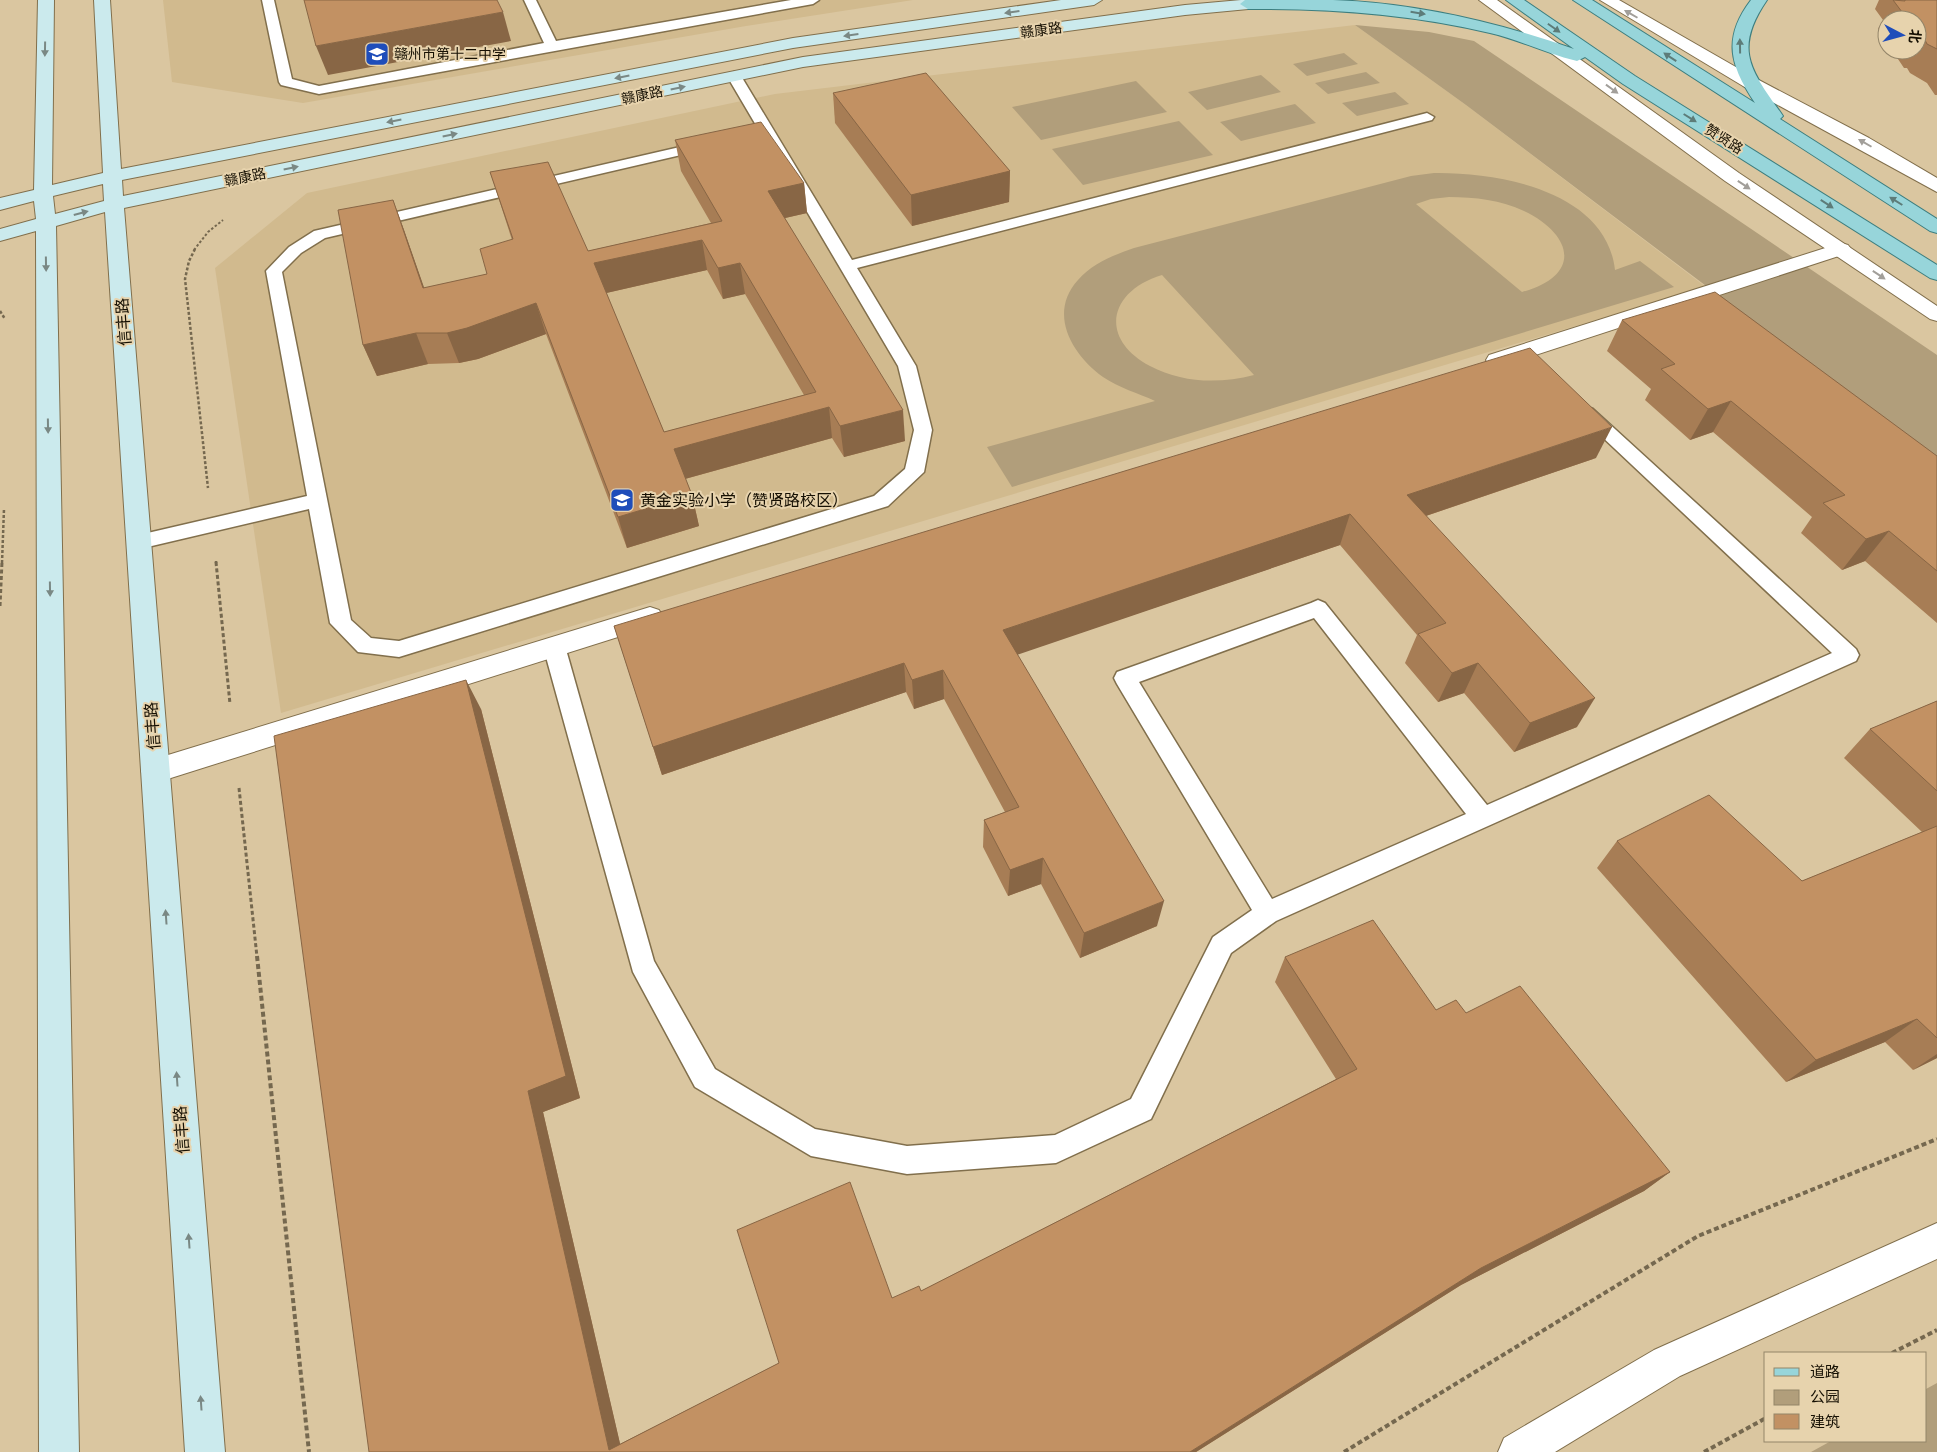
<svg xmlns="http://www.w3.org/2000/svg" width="1937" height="1452" font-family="Poppins,'Noto Sans SC',sans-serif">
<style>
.built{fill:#d1ba8e}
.green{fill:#b19e7b;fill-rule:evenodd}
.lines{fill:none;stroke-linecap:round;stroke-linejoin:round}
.service-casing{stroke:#816f4c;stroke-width:3}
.minor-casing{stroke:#816f4c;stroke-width:2}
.tertiary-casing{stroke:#816f4c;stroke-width:2}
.secondary-casing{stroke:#816f4c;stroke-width:2}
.primary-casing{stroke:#3d7e7f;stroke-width:2}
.path-far3{stroke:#75684f;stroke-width:2;stroke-dasharray:2.5 2;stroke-linecap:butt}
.path-far2{stroke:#75684f;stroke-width:2.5;stroke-dasharray:3 2;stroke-linecap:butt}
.path-far1{stroke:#75684f;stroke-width:3;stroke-dasharray:4 2.5;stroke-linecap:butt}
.path{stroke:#75684f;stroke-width:4;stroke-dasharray:5 3;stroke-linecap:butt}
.service{fill:#fff;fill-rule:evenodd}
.minor{fill:#fff;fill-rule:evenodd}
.tertiary{fill:#fff;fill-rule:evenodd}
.secondary{fill:#cbeaed;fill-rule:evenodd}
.primary{fill:#97d5da;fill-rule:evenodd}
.wall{fill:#a77d55;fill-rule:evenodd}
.shaded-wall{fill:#886645}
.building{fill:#c29163;stroke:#886645;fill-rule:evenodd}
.oneway{fill:#7a8884}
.oneway2{fill:#5d7c79}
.oneway3{fill:#a29f9a}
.labels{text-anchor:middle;stroke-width:4;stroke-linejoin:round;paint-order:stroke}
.far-street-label{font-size:14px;fill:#161003;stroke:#e7d3ad}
.far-poi-label{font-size:14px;fill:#161003;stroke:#e7d3ad;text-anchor:start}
.street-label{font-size:16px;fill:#161003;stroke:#e7d3ad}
.poi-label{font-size:16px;fill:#161003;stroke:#e7d3ad;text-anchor:start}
</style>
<rect width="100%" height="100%" fill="#dac6a0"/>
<g class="built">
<path d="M163,0H913L746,26L303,103L172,82Z"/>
<path d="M1355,25L1466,105L1706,287L281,713L215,268L307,193L775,94Z"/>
</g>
<g class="green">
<path d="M1355,25L1429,32L1474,41L1937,355V460L1466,105Z"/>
<path d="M1344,53L1358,64L1307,76L1293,64Z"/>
<path d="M1366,72L1380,83L1328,94L1315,83Z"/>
<path d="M1261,75L1281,92L1207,110L1188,92Z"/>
<path d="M1136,81L1167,112L1041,140L1012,107Z"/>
<path d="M1395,92L1409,104L1357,116L1342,103Z"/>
<path d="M1295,104L1316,123L1241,141L1220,122Z"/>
<path d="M1179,121L1213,155L1083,185L1052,149Z"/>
<path d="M1434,173C1499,172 1606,191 1615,270L1640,261L1674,287L1012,487L987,447L1155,401C1138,393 1119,388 1103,377C1071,354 1048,313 1078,280C1093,263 1114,255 1134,248L1411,176ZM1449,197C1475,197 1501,200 1524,211C1574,235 1582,276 1522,292L1416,204L1431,199ZM1162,275L1254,375C1219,384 1182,383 1150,366C1098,338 1109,291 1162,275Z"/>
<path d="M1937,1383V1452H1811L1831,1441H1926V1389Z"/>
</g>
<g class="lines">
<g class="service-casing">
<g id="service">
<path d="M262,0H274L292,79L319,86L544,43L524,0H536L556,41L791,0H819L813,4L319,94L281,85L279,82Z"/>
<path d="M734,72L741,76L852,260L1427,113L1434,117L1432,120L857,268L916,366L932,430L924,472L888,506L399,657L358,652L330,623L309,509L139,549L132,547L129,542L132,537L139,535L307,496L266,271L289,247L314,231L706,141L713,145L711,148L325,238L301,253L282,272L351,620L371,638L399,641L874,496L905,469L914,430L898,366L727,76Z"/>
<path d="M1587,407L1593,409L1856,649L1859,655L1856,661L1276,921L1231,953L1151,1119L1056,1163L907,1174L811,1156L695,1087L633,972L543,646L546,640L554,638L562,640L565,646L654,961L715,1069L815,1129L907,1146L1055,1135L1131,1099L1213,937L1252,910L1117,684L1114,678L1117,672L1311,603L1318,600L1325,603L1487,805L1832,653L1581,417L1578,413L1581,409ZM1314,618L1466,814L1272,899L1139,682Z"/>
</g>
</g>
<g class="minor-casing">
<g id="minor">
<path d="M1841,243L1848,245L1851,249L1848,253L1505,365L1497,367L1489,365L1486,360L1489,355Z"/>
<path d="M650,607L659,610L663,617L659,624L155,783L145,779L141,771L145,763L155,759Z"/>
<path d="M1937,1223V1259L1680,1376L1555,1452H1498L1504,1438L1654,1350Z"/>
</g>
</g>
<g class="tertiary-casing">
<g id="tertiary">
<path d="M1479,0H1497L1739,173L1937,306V321L1930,319L1725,181Z"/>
<path d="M1600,0H1619L1755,78L1869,138L1937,178V192L1743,86Z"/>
</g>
</g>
<g class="secondary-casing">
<path id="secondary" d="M38,0H54L52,185L103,173L94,0H110L121,169L793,38L1061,0H1102L1094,5L793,48L122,180L123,196L803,57L1185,5L1241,0H1299L1291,5L1185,15L803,67L124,208L225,1452H185L105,212L56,226L79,1452H39L36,231L0,241V229L36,219L34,201L0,210V198L34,190ZM103,184L104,201L55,214L53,196Z"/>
</g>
<g class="primary-casing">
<g id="primary">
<path d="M1245,0C1274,0 1304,0 1333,0C1415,3 1497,22 1574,49L1506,0H1524L1635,76L1937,265V280L1930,278L1623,84L1585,57L1577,61C1548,54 1520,40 1490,33C1410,14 1330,8 1248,9L1240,4Z"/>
<path d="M1573,0H1592L1755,103C1730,66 1722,38 1751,0H1767C1732,51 1752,71 1783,116L1780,119L1937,219V233L1930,231Z"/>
</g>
</g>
<path class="path-far3" d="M194,250L208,232L223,220"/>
<g class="path-far2">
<path d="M195,249L189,261L185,279L208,488"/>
<path d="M0,311L5,319"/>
<path d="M216,561V563"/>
<path d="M2,563L4,509"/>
</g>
<g class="path-far1">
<path d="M216,562L230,704"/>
<path d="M0,606L2,562"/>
<path d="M239,788L257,957"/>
</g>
<g class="path">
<path d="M257,956L309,1452"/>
<path d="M1892,1353L1937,1330"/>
<path d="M1344,1452L1698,1236L1937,1139"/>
<path d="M1704,1452L1766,1418"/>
</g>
<use href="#service" class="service"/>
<use href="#minor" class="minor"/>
<use href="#tertiary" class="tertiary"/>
<use href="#secondary" class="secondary"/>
<use href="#primary" class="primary"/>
</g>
<g class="wall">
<path d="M1879,0H1937V95H1935L1927,83L1910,73L1907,68H1904L1892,50H1917V20H1887V43L1878,29L1883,20L1875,9Z"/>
<path d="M833,93L1010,171L1009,202L912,226L835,123Z"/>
<path d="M675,140L804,183L807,213L785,218L905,441L844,457L832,438L685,479L692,495L699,526L627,548L546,334L478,359L459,363L428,364L377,376L363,345L393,200L404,230L424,288L487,274L512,240L490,172L588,251L711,223L681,171ZM707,270L723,299L745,294L804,395L664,432L606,293Z"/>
<path d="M1622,320L1937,456V623L1865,561L1842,570L1801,533L1812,517L1713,432L1690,440L1645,400L1651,389L1607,351Z"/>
<path d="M1596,458L1426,516L1577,727L1514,752L1464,693L1438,702L1405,663L1417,635L1340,545L1017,654L1157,926L1080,958L1041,884L1008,896L983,847L984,820L1005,812L944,699L914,709L906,692L662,775L614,626Z"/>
<path d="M1937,701V1058L1913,1070L1885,1042L1786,1082L1597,868L1617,841L1802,881L1922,832L1844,758L1870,729Z"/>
<path d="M481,709L580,1098L543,1112L620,1444L779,1363L892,1298L921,1291L1336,1079L1275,982L1285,957L1436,1010L1466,1013L1670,1172L1644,1191L1461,1285L1196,1452H369Z"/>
</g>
<g class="shaded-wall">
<path d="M503,12L511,41L328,75L316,46Z"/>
<path d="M1010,171L1009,202L912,226L911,195Z"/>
<path d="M804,183L807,213L772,221L768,191Z"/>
<path d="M393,200L404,230L435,319L423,288Z"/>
<path d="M702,240L707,270L602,294L594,263Z"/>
<path d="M740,263L745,294L723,299L718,268Z"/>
<path d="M536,303L546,334L478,359L459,363L447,333Z"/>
<path d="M416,333L428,364L377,376L363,345Z"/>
<path d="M1731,401L1713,432L1690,440L1708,409Z"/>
<path d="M829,407L832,438L681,480L674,449Z"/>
<path d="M903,410L905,441L844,457L840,426Z"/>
<path d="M1612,427L1596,458L1396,526L1407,495Z"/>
<path d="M692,495L699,526L627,548L618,517Z"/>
<path d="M1350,514L1340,545L1002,660L1003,630Z"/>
<path d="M1889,531L1865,561L1842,570L1866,539Z"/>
<path d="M904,663L906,692L662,775L653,747Z"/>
<path d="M1478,663L1464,693L1438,702L1452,673Z"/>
<path d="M943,670L944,699L914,709L912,680Z"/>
<path d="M466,680L481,709L580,1098L543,1112L622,1452L609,1450L528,1091Z"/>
<path d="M1595,698L1577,727L1514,752L1530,723Z"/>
<path d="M1043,858L1041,884L1008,896L1010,870Z"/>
<path d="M1164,901L1157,926L1080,958L1084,933Z"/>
<path d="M1917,1019L1885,1042L1786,1082L1816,1060Z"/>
<path d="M1937,1054V1058L1913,1070Z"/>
<path d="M1670,1172L1644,1191L1461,1285L1196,1452H1190L1481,1268Z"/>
</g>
<g class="building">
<path d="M304,0H497L503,12L316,46Z"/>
<path d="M1893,0L1905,1V0H1937V49L1927,44L1924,38H1921L1917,33V20H1908Z"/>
<path d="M926,73L1010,171L911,195L833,93Z"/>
<path d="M761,122L804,183L768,191L903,410L840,426L829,407L674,449L692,495L618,517L536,303L467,328L447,333H416L363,345L338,210L393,200L423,288L487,274L480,249L513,239L490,172L548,162L588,251L722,221L675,140ZM702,240L718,268L740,263L816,392L664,432L594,263Z"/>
<path d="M1715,292L1937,456V571L1889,531L1866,539L1823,503L1845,495L1731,401L1708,409L1661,369L1675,364L1622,320Z"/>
<path d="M1530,348L1612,427L1407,495L1595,698L1530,723L1478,663L1452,673L1418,634L1446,623L1350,514L1003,630L1164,901L1084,933L1043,858L1010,870L984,820L1019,807L943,670L912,680L904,663L653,747L614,626Z"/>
<path d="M466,680L566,1076L528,1091L609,1450L779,1363L737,1230L850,1182L892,1298L919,1286L921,1291L1357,1069L1285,957L1373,920L1436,1010L1456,1000L1466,1013L1520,986L1670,1172L1481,1268L1190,1452H369L274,736Z"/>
<path d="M1937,701V791L1870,729Z"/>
<path d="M1709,795L1802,881L1937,826V1038L1917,1019L1816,1060L1617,841Z"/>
</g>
<defs><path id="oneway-solid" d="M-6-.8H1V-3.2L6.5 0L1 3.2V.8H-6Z" transform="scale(1.25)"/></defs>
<g class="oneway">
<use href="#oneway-solid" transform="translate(1012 12) rotate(172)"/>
<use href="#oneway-solid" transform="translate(851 35) rotate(172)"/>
<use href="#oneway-solid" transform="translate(45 49) rotate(91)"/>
<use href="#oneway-solid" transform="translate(622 77) rotate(169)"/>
<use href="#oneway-solid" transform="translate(678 88) rotate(-12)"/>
<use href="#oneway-solid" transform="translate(394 121) rotate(169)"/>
<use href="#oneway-solid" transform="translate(450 135) rotate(-12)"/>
<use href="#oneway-solid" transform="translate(291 168) rotate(-12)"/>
<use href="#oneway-solid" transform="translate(81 213) rotate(-15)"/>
<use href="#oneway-solid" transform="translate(46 264) rotate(89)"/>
<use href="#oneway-solid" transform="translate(48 426) rotate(89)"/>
<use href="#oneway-solid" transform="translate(50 589) rotate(89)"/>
<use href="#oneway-solid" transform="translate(166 917) rotate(-94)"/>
<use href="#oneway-solid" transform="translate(177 1079) rotate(-94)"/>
<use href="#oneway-solid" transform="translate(189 1241) rotate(-94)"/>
<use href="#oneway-solid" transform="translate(201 1403) rotate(-94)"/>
</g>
<g class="oneway2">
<use href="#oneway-solid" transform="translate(1418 13) rotate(9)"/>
<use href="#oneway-solid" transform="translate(1554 28) rotate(35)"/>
<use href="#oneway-solid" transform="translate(1740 46) rotate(-91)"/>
<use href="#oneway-solid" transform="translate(1670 57) rotate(-147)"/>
<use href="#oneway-solid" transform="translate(1690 118) rotate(32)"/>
<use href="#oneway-solid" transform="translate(1896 201) rotate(-148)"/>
<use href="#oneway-solid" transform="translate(1827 204) rotate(33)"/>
</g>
<g class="oneway3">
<use href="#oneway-solid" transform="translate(1631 14) rotate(-150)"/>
<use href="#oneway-solid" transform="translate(1612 89) rotate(36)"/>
<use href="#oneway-solid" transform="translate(1865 143) rotate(-150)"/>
<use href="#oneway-solid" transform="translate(1744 185) rotate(34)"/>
<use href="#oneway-solid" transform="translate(1879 275) rotate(34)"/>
</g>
<defs>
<g id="school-square" transform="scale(1.25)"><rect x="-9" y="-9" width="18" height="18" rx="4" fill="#1f4dba" stroke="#e7d3ad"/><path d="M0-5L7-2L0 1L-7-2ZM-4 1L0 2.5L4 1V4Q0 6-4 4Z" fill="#fff"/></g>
</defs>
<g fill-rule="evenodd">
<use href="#school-square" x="377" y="54"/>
<use href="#school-square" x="622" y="500"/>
</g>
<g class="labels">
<g class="far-street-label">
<text transform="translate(1041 30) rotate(-8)" y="5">赣康路</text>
<text transform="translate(642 95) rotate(-12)" y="5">赣康路</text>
<text transform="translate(1724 139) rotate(32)" y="5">赞贤路</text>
<text transform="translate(245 177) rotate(-12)" y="5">赣康路</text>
</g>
<g class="far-poi-label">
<text x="394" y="59">赣州市第十二中学</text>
</g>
<g class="street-label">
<text transform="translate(123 322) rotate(-94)" y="6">信丰路</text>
<text transform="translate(152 726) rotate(-94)" y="6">信丰路</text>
<text transform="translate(181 1130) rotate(-94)" y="6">信丰路</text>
</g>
<g class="poi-label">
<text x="640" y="506">黄金实验小学（赞贤路校区）</text>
</g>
</g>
<rect x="1764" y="1352" width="162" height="90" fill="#e7d3ad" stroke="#938569"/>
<rect x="1774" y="1368" width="25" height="8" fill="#97d5da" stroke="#938569"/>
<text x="1810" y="1377" font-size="15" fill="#161003">道路</text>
<rect x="1774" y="1390" width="25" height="15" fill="#b19e7b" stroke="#938569"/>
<text x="1810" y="1402" font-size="15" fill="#161003">公园</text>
<rect x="1774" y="1414" width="25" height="15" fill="#c29163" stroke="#938569"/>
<text x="1810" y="1427" font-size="15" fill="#161003">建筑</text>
<g transform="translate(1902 35) rotate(96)"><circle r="24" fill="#e7d3ad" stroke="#938569"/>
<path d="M0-4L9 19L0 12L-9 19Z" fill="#1f4dba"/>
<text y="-8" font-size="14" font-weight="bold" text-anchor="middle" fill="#161003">北</text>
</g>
</svg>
